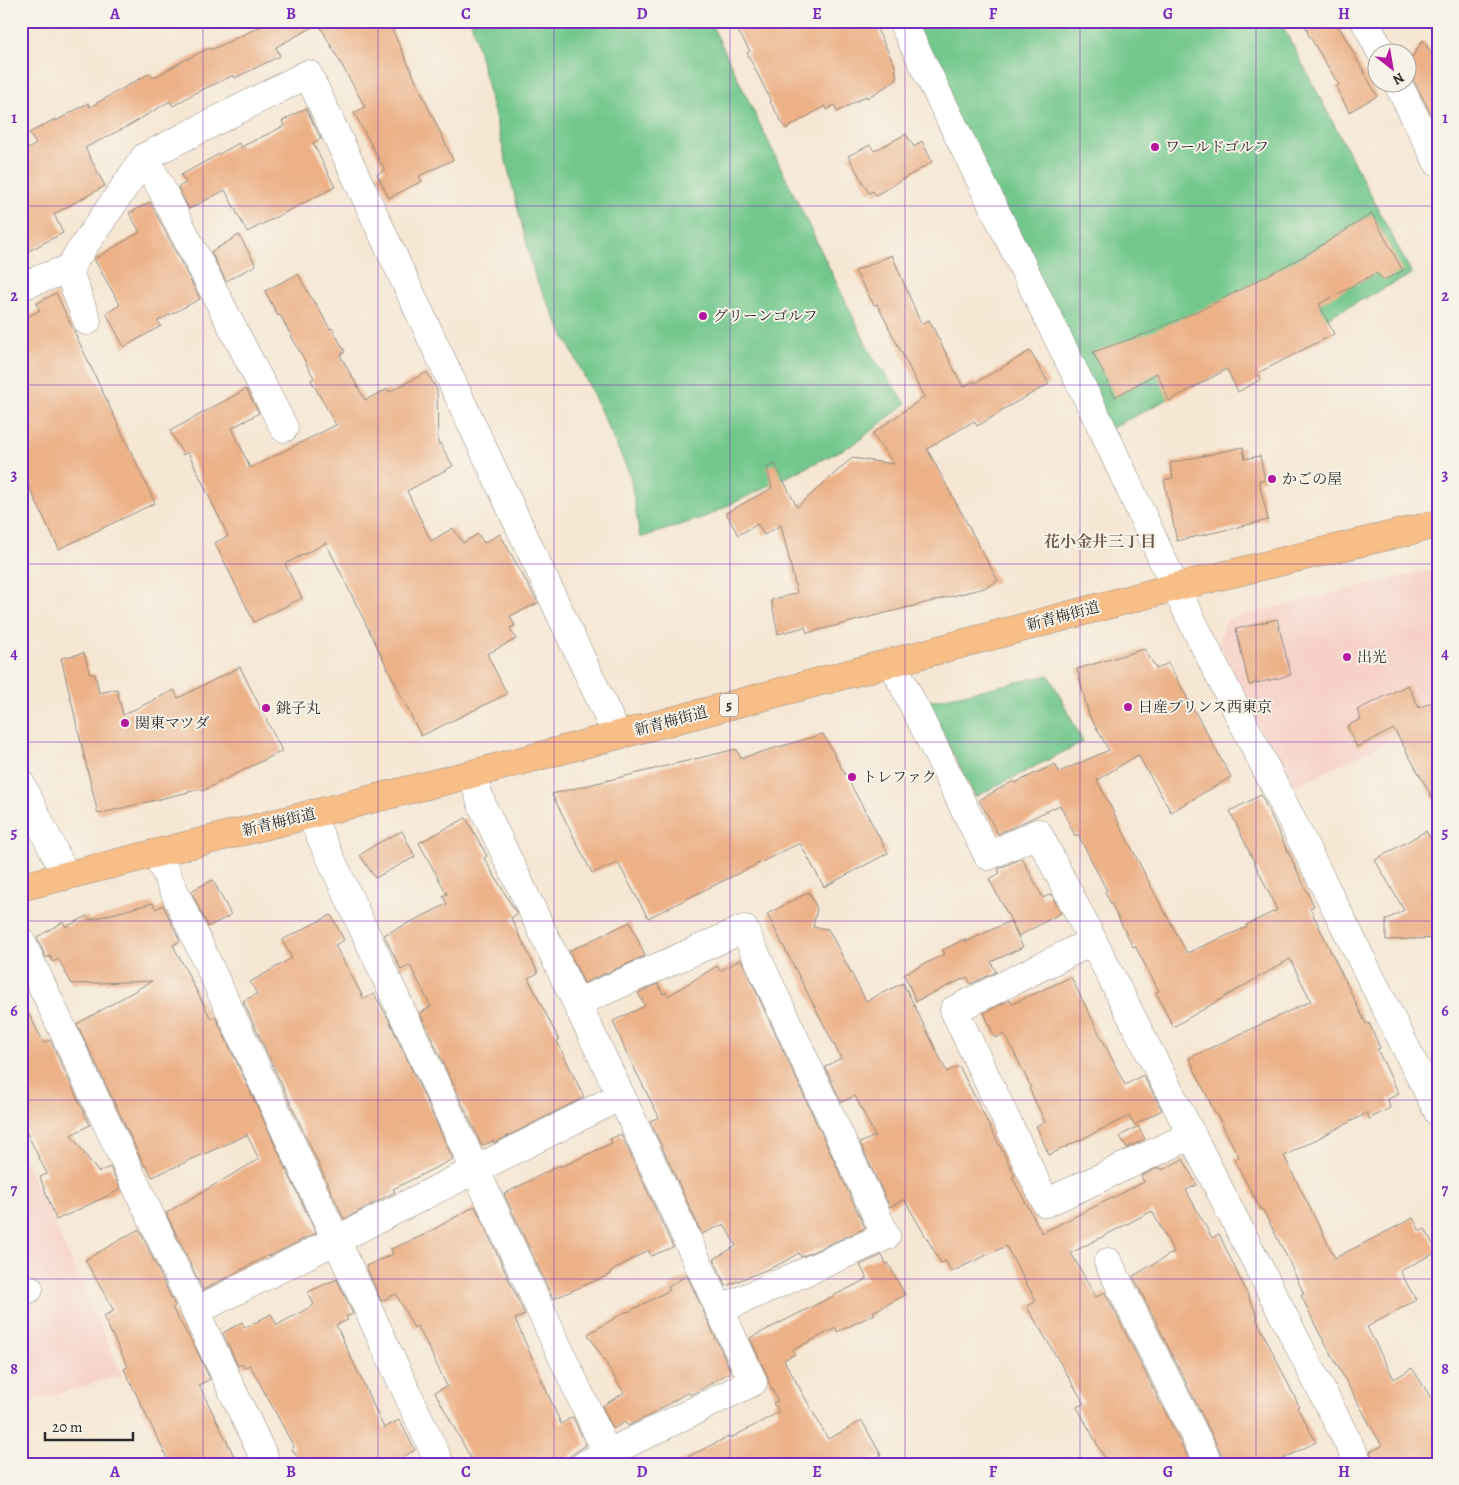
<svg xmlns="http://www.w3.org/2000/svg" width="1459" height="1485" font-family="Alegreya,'Noto Serif JP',serif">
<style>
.built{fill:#f7d1c8}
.green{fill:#72c78c;stroke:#4e795c}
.building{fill:#ecb187}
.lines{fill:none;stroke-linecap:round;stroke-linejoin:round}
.minor-casing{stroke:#908980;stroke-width:29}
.major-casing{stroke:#908980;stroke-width:29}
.minor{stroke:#fff;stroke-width:28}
.major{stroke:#f7be88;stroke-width:28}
.grid{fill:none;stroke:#7b2cbf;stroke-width:1;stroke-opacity:0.55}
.poi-dot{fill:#b5179e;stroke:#f7f3e8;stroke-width:2}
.labels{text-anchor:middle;stroke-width:4;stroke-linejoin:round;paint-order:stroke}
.shield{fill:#f7f3e8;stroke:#686764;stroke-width:1}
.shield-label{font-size:14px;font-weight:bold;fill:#2b2b2b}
.poi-label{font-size:15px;fill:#2b2b2b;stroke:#f7f3e8;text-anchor:start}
.street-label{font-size:15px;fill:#2b2b2b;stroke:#f7f3e8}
.neighbourhood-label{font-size:16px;font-weight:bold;fill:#6f5a4b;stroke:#f7f3e8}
.neatline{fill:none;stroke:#7b2cbf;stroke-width:2}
.grid-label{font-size:16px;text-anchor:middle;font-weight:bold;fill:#7b2cbf}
</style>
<rect width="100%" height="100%" fill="#f7f3e8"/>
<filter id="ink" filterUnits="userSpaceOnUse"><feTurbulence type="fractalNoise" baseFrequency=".02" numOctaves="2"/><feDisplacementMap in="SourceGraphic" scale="10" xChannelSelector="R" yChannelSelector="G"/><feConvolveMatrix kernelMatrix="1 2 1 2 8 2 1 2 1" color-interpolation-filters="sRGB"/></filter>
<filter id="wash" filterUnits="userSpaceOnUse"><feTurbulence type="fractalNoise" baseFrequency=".0096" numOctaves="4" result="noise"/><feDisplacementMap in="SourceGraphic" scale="20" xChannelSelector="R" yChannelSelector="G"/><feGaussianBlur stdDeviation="1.12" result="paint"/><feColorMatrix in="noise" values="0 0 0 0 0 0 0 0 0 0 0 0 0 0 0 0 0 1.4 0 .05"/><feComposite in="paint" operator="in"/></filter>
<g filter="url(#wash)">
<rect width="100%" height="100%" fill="#f6e7d4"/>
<g class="built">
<path d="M1438,568V718L1289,789L1219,642L1227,619Z"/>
<path d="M21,1150L122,1375L21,1404Z"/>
</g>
<g class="green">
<path d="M471,21H710L871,354L906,404L854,444L705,517L640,538L630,475L591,390L535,277Z"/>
<path d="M902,21H1280L1412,274L1104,432Z"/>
<path d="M1049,675L1083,742L975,797L927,702Z"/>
</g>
<g id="blocks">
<g class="building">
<path d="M272,21H388L453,160L419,176L422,181L389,198L377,174L385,170L354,113L365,107L319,24L276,47L280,56L235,78L234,75L193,94L173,106L170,101L130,125L85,148L105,186L54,214L63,233L21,255V153L36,144L29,133L55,119L56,121L88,103L90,107L150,73L153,78L185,60L210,48L211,50Z"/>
<path d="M732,21H873L895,66L897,80L867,98L866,96L837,112L834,105L827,110L825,106L786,129L770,102L771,101L747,53L750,51Z"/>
<path d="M1302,21H1336L1377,96L1349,112L1336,87L1339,85L1307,32L1308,31Z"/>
<path d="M1423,40L1438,65V128L1411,75L1406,70V67Z"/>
<path d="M306,108L321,139L313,143L335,187L247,232L225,190L189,209L178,187L186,183L181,175L239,143L241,147L284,126L282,121Z"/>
<path d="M906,134L914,147L922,141L932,162L876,195L873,191L869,193L848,156L870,145L874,151Z"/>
<path d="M150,202L200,299L158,321L161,326L124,347L106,313L120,305L94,259L140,232L129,213Z"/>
<path d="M1372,214L1403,271L1384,280L1376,273L1319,304L1334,334L1258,373L1261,379L1238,392L1227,369L1169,401L1157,373L1115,397L1093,352L1151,332L1213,304L1304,256Z"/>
<path d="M239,235L256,265L226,281L211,252Z"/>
<path d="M892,255L921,324L929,320L963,387L974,381L975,383L1030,351L1049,384L1000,411L1001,412L977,426L974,421L927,449L998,581L984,588L807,633L805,627L778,634L771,600L797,593L781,525L764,535L758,524L738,535L726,513L772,488L767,467L775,464L797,507L852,458L894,464L872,434L924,397L877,304L874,305L855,271Z"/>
<path d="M298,274L314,303L315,302L330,329L332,328L345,352L340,355L365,400L388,389L389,392L427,372L437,390L438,444L440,443L453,466L407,491L431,541L453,528L463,543L478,534L484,543L500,534L538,603L510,616L515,626L510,628L516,639L487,654L507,694L421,736L326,543L285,564L302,598L254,622L215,543L228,536L188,452L183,455L170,431L246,389L259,413L232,428L250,468L336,425L311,380L314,378L280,315L278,316L265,291Z"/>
<path d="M56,293L155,503L59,549L21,470V320L40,310L36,304Z"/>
<path d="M1243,447L1245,459L1260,456L1265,480L1259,481L1268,520L1177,541L1164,480L1173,478L1170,463Z"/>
<path d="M1277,619L1291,675L1249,685L1236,629Z"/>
<path d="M1144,649L1157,669L1168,663L1231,777L1171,812L1138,755L1097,780L1155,894L1187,953L1247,927L1246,925L1277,910L1230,811L1261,795L1314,906L1310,908L1366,1024L1369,1023L1380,1048L1377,1049L1399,1094L1388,1099L1390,1108L1369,1119L1367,1113L1284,1156L1335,1258L1413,1218L1420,1231L1425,1229L1437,1252L1400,1271L1416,1300L1367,1327L1394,1379L1412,1368L1438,1409V1464H1374L1370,1452L1382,1446L1317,1329L1301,1295L1304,1294L1288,1259L1263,1210L1262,1211L1234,1160L1239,1157L1216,1113H1215L1189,1058L1311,1001L1290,959L1173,1027L1156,992L1159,991L1135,946L1133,947L1105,892L1107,891L1078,834L1075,836L1060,805L998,834L979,800L1014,781L1015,783L1055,764L1059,772L1109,750L1089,715L1077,669Z"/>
<path d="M84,653L90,674H95L99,693L117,689L123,715L174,690L178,698L240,667L282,751L202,791L201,789L98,814L61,658Z"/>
<path d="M1408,685L1419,708L1438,699V808L1394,729L1357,747L1347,726L1361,719L1357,710Z"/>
<path d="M823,734L888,853L824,887L800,843L648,918L618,863L592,873L552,794L736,749L741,758Z"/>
<path d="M466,818L487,856L484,858L517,914L511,918L538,973L528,978L559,1040L557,1041L584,1097L494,1143L493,1141L482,1146L420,1013L431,1007L410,965L401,970L384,935L447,904L443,896L447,894L419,843Z"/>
<path d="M402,831L415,857L375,878L360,855L378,843Z"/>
<path d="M1426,831L1438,851V938L1386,940V920L1404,910L1375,860Z"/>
<path d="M1022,858L1043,898L1051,894L1061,913L1019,936L989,879L1000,873L998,869Z"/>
<path d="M213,880L231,915L208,927L191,891Z"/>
<path d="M809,892L817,909L813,927L828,929L866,1001L903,983L947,1072L959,1066L1015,1176L1012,1177L1042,1233L1144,1182L1141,1176L1160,1167L1162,1170L1183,1159L1197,1185L1186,1190L1212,1238L1219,1234L1258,1317L1256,1318L1299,1406L1297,1407L1316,1442L1273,1464H1224L1223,1457L1133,1276L1174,1252L1152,1211L1071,1253L1096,1297L1105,1292L1191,1464H1108L1077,1407L1084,1403L1027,1307L1036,1301L1006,1246L951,1272L946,1261L941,1263L904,1199L890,1207L860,1143L875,1136L855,1096L841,1102L825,1067L841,1058L767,914Z"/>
<path d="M153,903L156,909L163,905L180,941L173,945L211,1019L215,1016L316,1233L270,1256L269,1255L203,1290L166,1213L259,1159L247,1135L152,1177L146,1166L145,1167L77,1024L152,981L72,984L58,959L53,962L50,956L46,958L37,937L63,922L66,927L87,916L89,920Z"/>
<path d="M331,915L344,940L335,945L364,999L374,994L388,1018L453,1159L393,1189L395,1192L344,1219L243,1001L257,994L250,982L292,958L282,940Z"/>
<path d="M1010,921L1023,947L991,962L996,972L971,984L967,977L916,1001L904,974L945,954L943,950L965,939L966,942Z"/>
<path d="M630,922L645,956L584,983L569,951Z"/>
<path d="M741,959L865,1228L801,1257L799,1253L778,1265L726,1286L714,1259L736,1246L724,1224L702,1234L650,1121L659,1117L626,1052L613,1021L645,1006L638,993L658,984L663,994L666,992L668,996L717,966L720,971Z"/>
<path d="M1071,977L1125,1085L1143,1075L1162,1110L1134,1125L1129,1116L1049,1155L1036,1126L1045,1122L1029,1088L1031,1087L1005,1034L995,1038L984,1013L1010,1000L1012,1004Z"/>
<path d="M21,999L44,1043L50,1040L90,1125L71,1135L98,1172L110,1167L120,1188L114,1193L56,1220L40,1177L47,1174L21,1121Z"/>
<path d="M1138,1126L1145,1139L1127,1148L1120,1136Z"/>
<path d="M621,1134L673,1247L651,1256L648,1250L610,1272L611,1274L553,1299L504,1194L560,1165L561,1167L612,1143L610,1139Z"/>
<path d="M475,1206L525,1315L515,1319L561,1424L573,1417L586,1445L559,1464H474L435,1392L447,1386L418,1326L414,1328L396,1294L381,1301L366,1266L393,1254L391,1249L424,1235Z"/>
<path d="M139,1229L175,1306L172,1308L196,1349L210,1379L199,1385L238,1464H170L124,1369L128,1367L103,1316L114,1311L85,1260Z"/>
<path d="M882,1255L886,1264L888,1263L905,1295L873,1312L875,1314L837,1332L836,1328L793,1350L795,1354L784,1360L828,1439L862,1421L881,1455L864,1464H673L730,1436L731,1438L779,1412L773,1403L778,1401L769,1383L767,1375L750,1338L867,1279L860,1265Z"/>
<path d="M687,1275L731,1372L696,1392L690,1395L688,1392L652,1414L628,1426L625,1422L613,1429L602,1406L624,1393L588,1334L627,1311L628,1312L670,1290L668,1287Z"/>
<path d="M337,1279L353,1314L346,1317L348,1320L336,1325L384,1428L399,1420L415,1450L390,1464H301L292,1449L294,1447L250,1365L244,1368L242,1364L238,1366L223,1333L242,1322L245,1328L271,1314L277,1325L314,1305L308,1292Z"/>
</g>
</g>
</g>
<g filter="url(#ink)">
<use href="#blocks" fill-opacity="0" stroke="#908980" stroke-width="1"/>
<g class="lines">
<g class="minor-casing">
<g id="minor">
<path d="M902,21L1104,432L1175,587L1438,1112"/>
<path d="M1365,21L1381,52"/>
<path d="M1397,82L1438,163"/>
<path d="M145,157L284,428"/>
<path d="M68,269L145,157L308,74L617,735"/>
<path d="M21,286L68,269L87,321"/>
<path d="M892,662L988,856L1038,833L1359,1464"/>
<path d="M472,774L482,805L621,1096L753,1382L586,1464"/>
<path d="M21,784L66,876"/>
<path d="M310,814L607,1453"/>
<path d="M157,854L440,1464"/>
<path d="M21,941L267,1464"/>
<path d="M1093,941L954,1010L1046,1203L1192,1135"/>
<path d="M577,1003L744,929L886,1236L719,1310"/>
<path d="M1108,1262L1209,1464"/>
<path d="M21,1292L29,1289"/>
<path d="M196,1311L621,1096"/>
</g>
</g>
<g class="major-casing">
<path id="major" d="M21,887L472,774L1175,587L1438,524"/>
</g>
<use href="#minor" class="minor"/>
<use href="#major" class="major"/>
</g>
</g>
<path class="grid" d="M203,21V1464M378,21V1464M554,21V1464M730,21V1464M905,21V1464M1080,21V1464M1256,21V1464M21,206H1438M21,385H1438M21,564H1438M21,742H1438M21,921H1438M21,1100H1438M21,1279H1438"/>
<g class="poi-dot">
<circle cx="1155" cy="147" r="5"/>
<circle cx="703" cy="316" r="5"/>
<circle cx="1272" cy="479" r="5"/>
<circle cx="1347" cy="657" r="5"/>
<circle cx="1128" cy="707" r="5"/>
<circle cx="266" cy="708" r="5"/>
<circle cx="125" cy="723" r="5"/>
<circle cx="852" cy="777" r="5"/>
</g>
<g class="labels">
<rect class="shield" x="720" y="693.5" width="18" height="23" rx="4"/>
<g class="shield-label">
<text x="729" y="710">5</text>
</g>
<g class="poi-label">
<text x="1165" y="152">ワールドゴルフ</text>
<text x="713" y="321">グリーンゴルフ</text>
<text x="1282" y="484">かごの屋</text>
<text x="1357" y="662">出光</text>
<text x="1138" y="712">日産プリンス西東京</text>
<text x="276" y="713">銚子丸</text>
<text x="135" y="728">関東マツダ</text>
<text x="862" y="782">トレファク</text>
</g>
<g class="street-label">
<text transform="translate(1063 616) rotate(-15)" y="5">新青梅街道</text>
<text transform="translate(671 721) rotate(-15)" y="5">新青梅街道</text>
<text transform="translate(279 822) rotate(-14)" y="5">新青梅街道</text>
</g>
<g class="neighbourhood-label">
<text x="1100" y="547">花小金井三丁目</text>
</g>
</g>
<rect width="1459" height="1485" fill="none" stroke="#f7f3e8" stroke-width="55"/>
<g transform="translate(1392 68) rotate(149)"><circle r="24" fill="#f7f3e8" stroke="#a5a39c"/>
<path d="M0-4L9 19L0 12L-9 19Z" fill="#b5179e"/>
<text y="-8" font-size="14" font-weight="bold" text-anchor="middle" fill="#2b2b2b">N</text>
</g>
<path d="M45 1432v8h88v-8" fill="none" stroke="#2b2b2b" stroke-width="2.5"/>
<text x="52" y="1432" font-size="15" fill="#2b2b2b" stroke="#f7f3e8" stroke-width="4" paint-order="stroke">20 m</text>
<rect x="28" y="28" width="1404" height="1430" class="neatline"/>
<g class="grid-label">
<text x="115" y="19">A</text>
<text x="291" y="19">B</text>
<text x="466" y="19">C</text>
<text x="642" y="19">D</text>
<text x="817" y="19">E</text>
<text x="993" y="19">F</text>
<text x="1168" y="19">G</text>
<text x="1344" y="19">H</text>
<text x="14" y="123">1</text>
<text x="1445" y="123">1</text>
<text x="14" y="301">2</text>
<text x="1445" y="301">2</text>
<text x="14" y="480">3</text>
<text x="1445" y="480">3</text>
<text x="14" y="659">4</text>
<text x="1445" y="659">4</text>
<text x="14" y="838">5</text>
<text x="1445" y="838">5</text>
<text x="14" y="1016">6</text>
<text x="1445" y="1016">6</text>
<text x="14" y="1195">7</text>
<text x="1445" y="1195">7</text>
<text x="14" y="1374">8</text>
<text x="1445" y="1374">8</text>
<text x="115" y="1477">A</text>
<text x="291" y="1477">B</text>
<text x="466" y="1477">C</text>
<text x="642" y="1477">D</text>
<text x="817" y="1477">E</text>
<text x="993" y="1477">F</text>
<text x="1168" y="1477">G</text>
<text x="1344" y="1477">H</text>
</g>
</svg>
